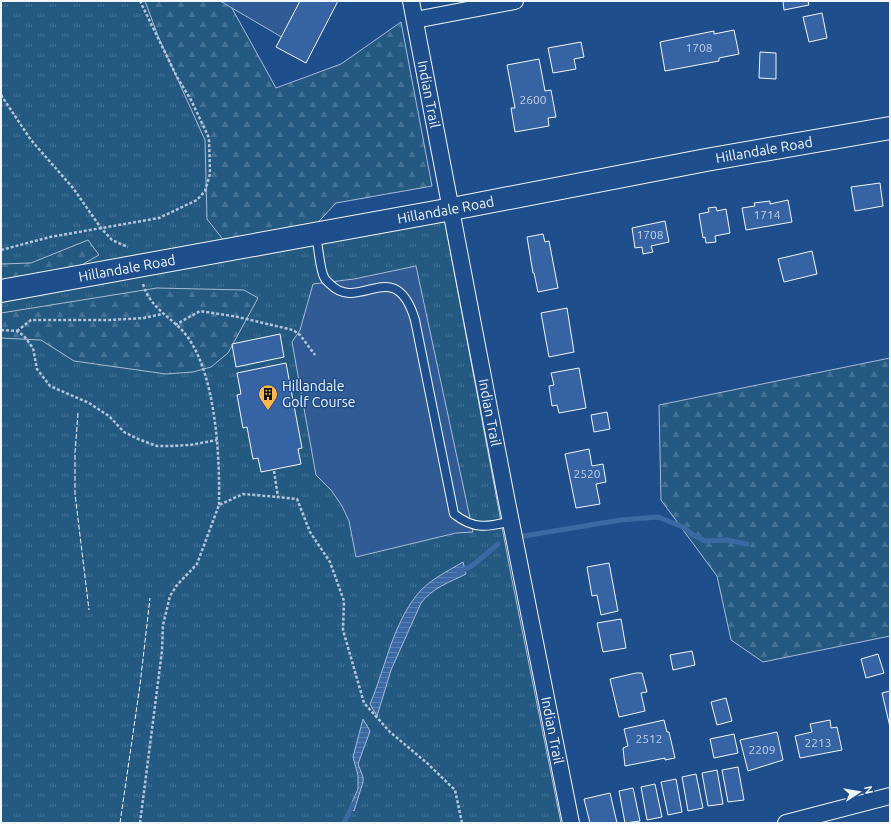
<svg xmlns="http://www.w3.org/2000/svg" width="891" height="824" font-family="Ubuntu,sans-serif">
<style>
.grass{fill:url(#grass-tufts);stroke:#a8bbd7}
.forest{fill:url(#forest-firs);stroke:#a8bbd7}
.parking{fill:#305b95;stroke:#a8bbd7}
.water{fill:url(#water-rules);stroke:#a8bbd7}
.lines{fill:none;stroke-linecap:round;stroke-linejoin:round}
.stream{stroke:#3b69a3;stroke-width:5}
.building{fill:#3563a3;stroke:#f2f6ff}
.service-casing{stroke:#f2f6ff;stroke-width:10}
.minor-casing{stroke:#f2f6ff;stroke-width:18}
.secondary-casing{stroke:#f2f6ff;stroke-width:24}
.path{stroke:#b3c4dc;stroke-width:2.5;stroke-dasharray:3 2;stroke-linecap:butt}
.service{stroke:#1f4e8c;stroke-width:8}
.minor{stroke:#1f4e8c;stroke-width:16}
.secondary{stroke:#1f4e8c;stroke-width:22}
.fence{stroke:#f2f6ff;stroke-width:1;stroke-dasharray:5 2;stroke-linecap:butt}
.labels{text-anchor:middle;stroke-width:3;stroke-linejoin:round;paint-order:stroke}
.number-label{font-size:12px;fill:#c3d1e8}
.street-label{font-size:14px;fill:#f2f6ff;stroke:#1f4e8c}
.poi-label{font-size:14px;fill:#f2f6ff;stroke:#1f4e8c;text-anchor:start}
</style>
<defs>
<pattern id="grass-tufts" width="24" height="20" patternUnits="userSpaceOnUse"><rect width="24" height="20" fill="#245a82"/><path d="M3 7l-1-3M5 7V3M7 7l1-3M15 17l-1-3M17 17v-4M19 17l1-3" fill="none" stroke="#447295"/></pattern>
<pattern id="forest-firs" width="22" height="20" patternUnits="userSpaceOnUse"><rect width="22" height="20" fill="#245a82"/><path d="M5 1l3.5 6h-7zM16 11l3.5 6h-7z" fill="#447295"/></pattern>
<pattern id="water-rules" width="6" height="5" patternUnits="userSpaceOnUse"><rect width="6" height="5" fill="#3b69a3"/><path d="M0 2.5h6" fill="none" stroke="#587fb1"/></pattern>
</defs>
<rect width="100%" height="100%" fill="#1f4e8c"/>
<path class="grass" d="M1,1H157L174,43L243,256L444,217L511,575L561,823H1Z"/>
<g class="forest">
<path d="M145,1H228L276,88L341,64L401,22L432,186L336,203L309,232L225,242L207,219L205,140L158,36Z"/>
<path d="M88,240L99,255L71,271L1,283V264L31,263Z"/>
<path d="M157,288L244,290L258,298L228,353L211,367L193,372L166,374L74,361L41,340L1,338V313Z"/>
<path d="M890,358V636L763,662L731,640L717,576L661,500L659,405Z"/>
</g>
<g class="parking">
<path d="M220,1H303L285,39Z"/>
<path d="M416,266L473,532L456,533L356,557L349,521L342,506L331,490L316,475L292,342L300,330L313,284L354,279Z"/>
</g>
<g class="water">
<path d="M463,562L466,574C450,582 432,588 421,603L391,670L377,716L370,704C385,669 392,627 416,596C427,581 448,571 463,562Z"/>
<path d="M363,719L370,731L358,764L363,777V782L354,811L350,807L358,789V775L353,757Z"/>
</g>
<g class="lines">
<g class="stream">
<path d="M524,536L621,520L658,517L683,527L693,535L705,541L727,540L747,544"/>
<path d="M460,572L473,565L498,544"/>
<path d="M344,823L353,804"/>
</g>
</g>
<g class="building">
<path d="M300,1H338L306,63L276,47Z"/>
<path d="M783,1H808L809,5L784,10Z"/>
<path d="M822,13L827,38L809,42L803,17Z"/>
<path d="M734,30L739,54L719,58V61L665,71L660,42L714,31V34Z"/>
<path d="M581,42L584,57L574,59L576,69L553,73L548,48Z"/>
<path d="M760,52L776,53V79L759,78Z"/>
<path d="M539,59L545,91L551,90L556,117L548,118L549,126L515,132L511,108H515L507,65Z"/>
<path d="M880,183L883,206L855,211L851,187Z"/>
<path d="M788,200L792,222L746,230L742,208L755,206L754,203L770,201V204Z"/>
<path d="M716,207L717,211L726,209L730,233L715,236L716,242L706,243L705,237L703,238L699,214L709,212L708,208Z"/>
<path d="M665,221L669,242L651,246L653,252L643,254L642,247L635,248L632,228Z"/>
<path d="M543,234L545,242L549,241L558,288L538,292L534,273H533L527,237Z"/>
<path d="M812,251L817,274L784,282L778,259Z"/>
<path d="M567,308L574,352L549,357L541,313Z"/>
<path d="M280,334L284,357L236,367L232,344Z"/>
<path d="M286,363L302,448L298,449L301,464L261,472L258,458L253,459L247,427L243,428L237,395L241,394L237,373Z"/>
<path d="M579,368L586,408L559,413L557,405L552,406L549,386L554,385L551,373Z"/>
<path d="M607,412L610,429L594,432L591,415Z"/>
<path d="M589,449L592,466L603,464L606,482L596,484L600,504L576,508L565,454Z"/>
<path d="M609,563L618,611L601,615L597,595L592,596L587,567Z"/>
<path d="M621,619L626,648L603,652L597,623Z"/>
<path d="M692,651L695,665L673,670L670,655Z"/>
<path d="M878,654L884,673L866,678L861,659Z"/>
<path d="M636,673H642L647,692L641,693L645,711L619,717L610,679Z"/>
<path d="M890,691V727L882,693Z"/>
<path d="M726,698L732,721L717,725L711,702Z"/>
<path d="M664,720L667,732H669L675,758L665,760V758L625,766L623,748L628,746L624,729Z"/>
<path d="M830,720L831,728L837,727L842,750L800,758L795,736L812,732L810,724Z"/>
<path d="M777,732L783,760L748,771L740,740Z"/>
<path d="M734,734L738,753L714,758L710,739Z"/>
<path d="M738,767L744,800L728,802L722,770Z"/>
<path d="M717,770L723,804L708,806L702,773Z"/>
<path d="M696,774L703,808L688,811L682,777Z"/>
<path d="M676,779L682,812L668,815L661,782Z"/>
<path d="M655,784L662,817L647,820L641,787Z"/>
<path d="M633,788L640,821L625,823L619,791Z"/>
<path d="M610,793L617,823H590L584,799Z"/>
</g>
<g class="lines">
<g class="service-casing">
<path id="service" d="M316,235C318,244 320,270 324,277C325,280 328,282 330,284C359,314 395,253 415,320L454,514C474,530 488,527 511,521"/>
</g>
<g class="minor-casing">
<g id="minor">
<path id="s1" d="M411,1L506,497L571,823"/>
<path d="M415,20L515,1"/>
<path d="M786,823L890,796"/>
</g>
</g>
<g class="secondary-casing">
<g id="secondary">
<path id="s2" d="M1,291L452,209L706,160L890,128"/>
</g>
</g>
<g class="path">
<path d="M1,95L31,140L73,188L101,228L112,240L128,247"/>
<path d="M1,250L50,237L159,218L197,200L205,191L210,174L209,138L191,100L177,77L140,1"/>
<path d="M143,284C151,311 175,318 189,339C216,379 220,457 219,505"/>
<path d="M175,325L200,311L238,317L293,330L300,335L315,355"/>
<path d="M1,330L17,331L24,336L33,348L37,369L50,386L89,403L109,416L124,432L138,439L157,446H172L190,445L217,440"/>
<path d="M17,331L31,320H110L144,318L162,314"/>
<path d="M274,471L278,497L297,499L310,532L330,562L344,601L343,630L364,703L390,732L427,763L455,790L462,823"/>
<path d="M140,823L162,651L163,625L170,596L177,585L197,564L219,505L243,494L278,497"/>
</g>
<use href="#service" class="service"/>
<use href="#minor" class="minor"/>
<use href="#secondary" class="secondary"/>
<g class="fence">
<path d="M78,413L75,453V494L89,610"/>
<path d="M120,823L140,685L150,598"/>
</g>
</g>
<defs>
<g id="building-pin" transform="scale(1)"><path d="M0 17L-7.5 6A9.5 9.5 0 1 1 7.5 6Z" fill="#ffb74d" stroke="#1f4e8c"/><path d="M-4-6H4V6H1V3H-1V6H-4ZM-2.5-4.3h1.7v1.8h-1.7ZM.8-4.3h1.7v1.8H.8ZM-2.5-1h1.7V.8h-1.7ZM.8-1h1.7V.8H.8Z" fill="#111"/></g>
</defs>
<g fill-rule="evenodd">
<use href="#building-pin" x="268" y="394"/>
</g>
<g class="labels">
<g class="number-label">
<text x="699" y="52">1708</text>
<text x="533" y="104">2600</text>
<text x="767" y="219">1714</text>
<text x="650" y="239">1708</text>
<text x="587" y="478">2520</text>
<text x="649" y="743">2512</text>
<text x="818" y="747">2213</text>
<text x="762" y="754">2209</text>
</g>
<g class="street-label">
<text dy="5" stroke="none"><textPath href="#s1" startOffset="95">Indian Trail</textPath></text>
<text dy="5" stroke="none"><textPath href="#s2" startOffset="776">Hillandale Road</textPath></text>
<text dy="5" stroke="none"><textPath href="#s2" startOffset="452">Hillandale Road</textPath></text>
<text dy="5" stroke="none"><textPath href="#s2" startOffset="128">Hillandale Road</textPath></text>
<text dy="5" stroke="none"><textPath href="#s1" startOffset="419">Indian Trail</textPath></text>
<text dy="5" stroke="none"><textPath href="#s1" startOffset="743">Indian Trail</textPath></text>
</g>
<g class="poi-label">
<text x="282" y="391">Hillandale<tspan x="282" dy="16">Golf Course</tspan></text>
</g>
</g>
<rect width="891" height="824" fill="none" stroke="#f2f6ff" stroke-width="4"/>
<g transform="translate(859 792) rotate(78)" stroke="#1f4e8c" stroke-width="3" paint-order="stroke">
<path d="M0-3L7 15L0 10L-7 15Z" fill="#f2f6ff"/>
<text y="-6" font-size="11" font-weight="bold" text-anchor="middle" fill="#f2f6ff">N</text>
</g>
</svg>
